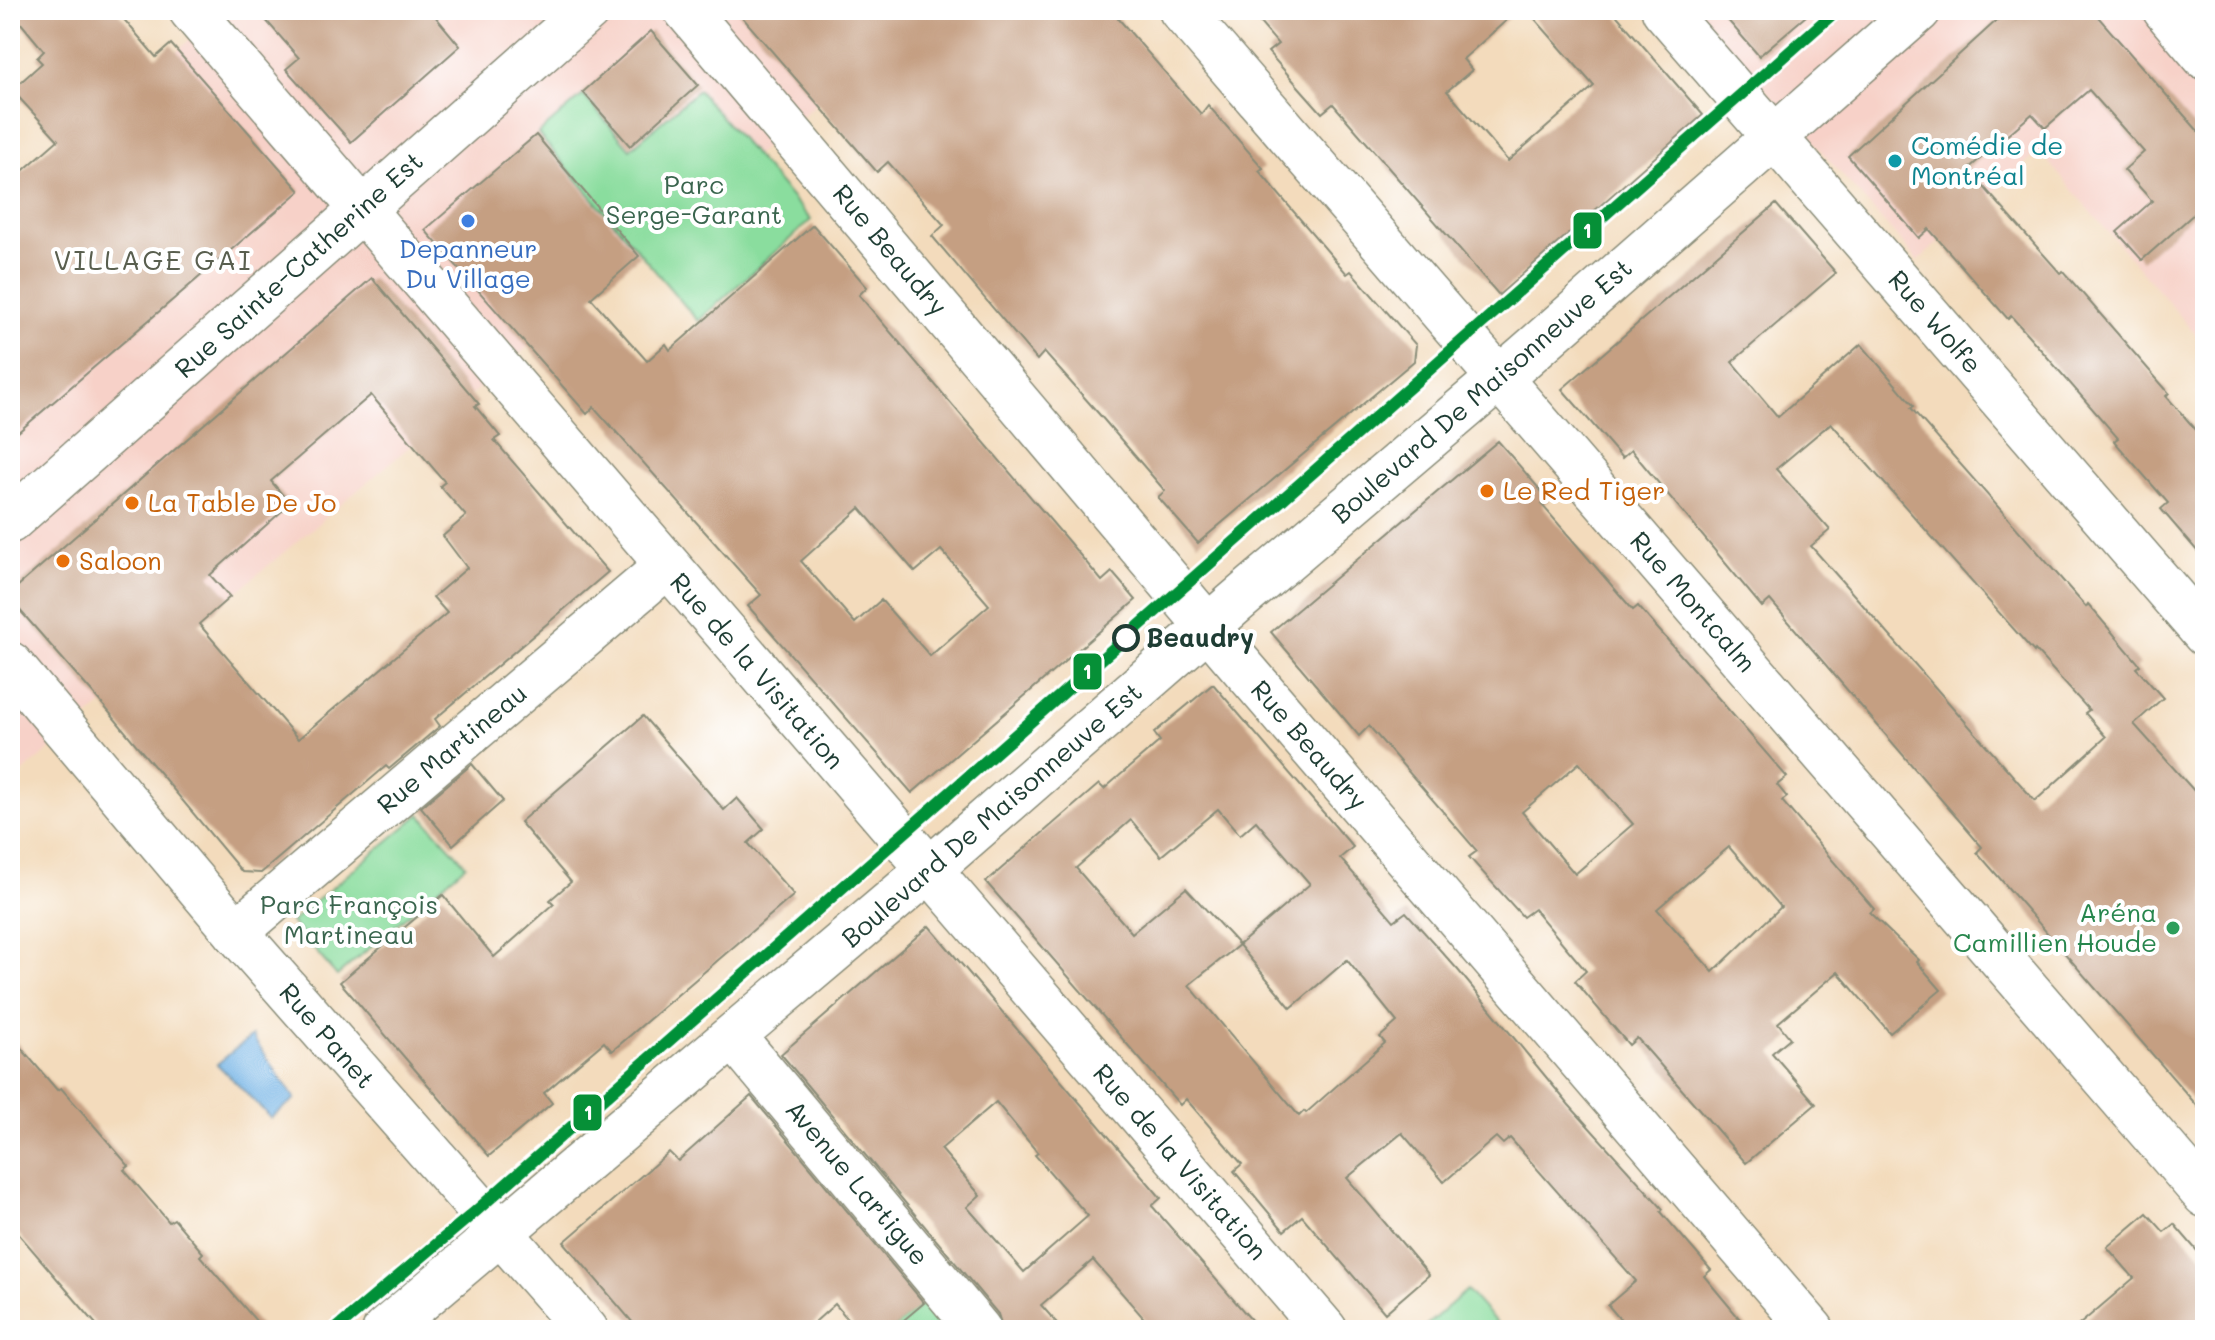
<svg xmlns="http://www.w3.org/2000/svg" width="2215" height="1340" font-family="Mali,sans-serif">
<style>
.built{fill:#f7d1c8}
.green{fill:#8add9e;stroke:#548d69;stroke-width:2}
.water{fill:#70b1e4;stroke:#48778c;stroke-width:2}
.building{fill:#c59f82;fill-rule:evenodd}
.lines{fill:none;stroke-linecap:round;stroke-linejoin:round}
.minor-casing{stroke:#898c78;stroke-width:47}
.tertiary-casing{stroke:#898c78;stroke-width:47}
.minor{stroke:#fff;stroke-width:44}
.tertiary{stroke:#fff;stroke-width:44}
.metro-1-casing{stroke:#fff;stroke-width:18}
.metro-1{stroke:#069037;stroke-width:12}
.culture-dot{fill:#0f9aa8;stroke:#fff;stroke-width:3}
.shop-dot{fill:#3f7fe0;stroke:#fff;stroke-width:3}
.food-dot{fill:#e8710a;stroke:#fff;stroke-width:3}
.stop-dot{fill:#fff;stroke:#1f3d34;stroke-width:4}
.leisure-dot{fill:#2e9e5b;stroke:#fff;stroke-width:3}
.labels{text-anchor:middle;stroke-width:8;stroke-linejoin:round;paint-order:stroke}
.culture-label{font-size:26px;fill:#0d838f;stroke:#fff;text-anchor:start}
.park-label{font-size:26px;fill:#3a654e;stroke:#fff}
.shop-label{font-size:26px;fill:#366cbe;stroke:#fff}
.street-label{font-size:26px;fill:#1f3d34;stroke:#fff}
.food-label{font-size:26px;fill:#c56008;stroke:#fff;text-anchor:start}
.stop-label{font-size:26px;font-weight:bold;fill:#1f3d34;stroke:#fff;text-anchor:start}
.leisure-label{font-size:26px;fill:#27864d;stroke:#fff;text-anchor:end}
.neighbourhood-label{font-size:28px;letter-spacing:2px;fill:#595f4f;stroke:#fff}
.line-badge{stroke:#fff;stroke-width:3}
.badge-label{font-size:22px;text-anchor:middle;font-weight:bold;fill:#fff}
</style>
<rect width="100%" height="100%" fill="#fff"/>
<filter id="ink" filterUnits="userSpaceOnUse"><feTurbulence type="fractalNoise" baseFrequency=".0125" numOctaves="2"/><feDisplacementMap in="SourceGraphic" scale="16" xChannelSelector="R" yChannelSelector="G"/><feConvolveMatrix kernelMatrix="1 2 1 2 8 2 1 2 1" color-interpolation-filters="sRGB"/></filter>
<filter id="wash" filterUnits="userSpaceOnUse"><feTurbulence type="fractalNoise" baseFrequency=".006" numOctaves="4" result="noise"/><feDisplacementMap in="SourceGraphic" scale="32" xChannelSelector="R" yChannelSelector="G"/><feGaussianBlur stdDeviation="1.8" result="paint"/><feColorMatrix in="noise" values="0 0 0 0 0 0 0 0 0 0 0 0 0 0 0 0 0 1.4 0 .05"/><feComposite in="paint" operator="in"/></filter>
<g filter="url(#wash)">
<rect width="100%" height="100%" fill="#f3dbbc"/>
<g class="built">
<path d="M224,10H928L10,783V195Z"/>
<path d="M1696,10H2205V345L2039,151L1918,261Z"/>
</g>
<g class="green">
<path d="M698,90L811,220L698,321L538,134L583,95L630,149Z"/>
<path d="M420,814L466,865L337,976L291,922Z"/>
<path d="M1467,1290L1503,1330H1421Z"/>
<path d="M930,1297L958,1330H892Z"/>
</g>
<path class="water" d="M252,1036L295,1099L271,1118L217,1064Z"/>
<g id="blocks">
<g class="building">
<path d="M10,10H116L156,57L171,44L300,191L10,439V182L58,140L12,90L42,63L37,58L44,51Z"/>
<path d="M257,10H430L460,46L351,142L286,69L299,58Z"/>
<path d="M736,10H1111L1201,114L1208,105L1263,168L1259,171L1347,274L1351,271L1416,345L1414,361L1198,543L1158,497L1165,491L1099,414L1044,352L1037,360L932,236L944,225L888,162L877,172Z"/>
<path d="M1249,10H1518L1463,59L1472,70L1447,91L1508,161L1594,86L1527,10H1612L1703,115L1499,295L1333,104L1322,113L1298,86L1268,52L1278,44Z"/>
<path d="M1719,10H1813L1759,56Z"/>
<path d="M2008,10H2092L2205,139V204L2142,260L2117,232L2152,201L2124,170L2144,152L2089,90L2045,128L2032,114L1968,169L2060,273L2063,271L2169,393L2166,396L2205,440V560L2161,509L2168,503L2114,441L2118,438L2028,335L2011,316L2008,319L1929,229L1919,238L1848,156Z"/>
<path d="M651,31L698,85L630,146L583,92Z"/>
<path d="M536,135L639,256L591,298L647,361L666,344L670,350L813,225L867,287L859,295L1102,581L1112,572L1136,600L912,793L748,606L761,595L594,407L587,414L425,230ZM860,508L915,572L941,550L989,605L930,656L881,600L855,623L801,561Z"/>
<path d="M1776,204L1836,273L1732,362L1778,417L1861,344L1914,406L1911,408L2086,607L2088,604L2140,665L2136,668L2163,698L2134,724L2205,803V1115L1977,852L1982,847L1770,600L1762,607L1631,450L1622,458L1562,389ZM1831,423L2034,652L2035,650L2089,710L2085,713L2106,737L2035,801L1811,546L1830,530L1776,469Z"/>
<path d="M372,278L479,404L475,406L500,436L494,440L608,572L435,719L440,726L389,769L386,766L261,873L242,872L104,706L10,599V593ZM371,395L445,482L440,486L466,516L443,536L467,568L433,597L447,613L298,739L199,624L230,597L210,575L290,504L271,481Z"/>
<path d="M1498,441L1549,500L1542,505L1633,610L1638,606L1787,777L1777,785L1787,797L1782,801L1874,909L1870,913L1919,960L1917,962L1941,990L1890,1033L1838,972L1778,1023L1790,1038L1772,1053L1816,1104L1746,1163L1637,1038L1629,1045L1575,981L1586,971L1534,909L1523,917L1469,857L1477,851L1369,726L1359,736L1271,632ZM1579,763L1633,824L1575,874L1522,812ZM1729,847L1781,907L1713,972L1657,909Z"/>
<path d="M1213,684L1353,847L1340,858L1394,921L1406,912L1458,970L1569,1105L1663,1209L1661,1212L1711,1270L1704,1276L1749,1330H1629L1608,1305L1636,1281L1510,1138L1503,1144L1496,1137L1444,1182L1402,1133L1347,1178L1429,1275L1385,1313L1302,1216L1284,1231L1234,1171L1242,1164L1186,1099L1180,1105L986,882L1099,784L1104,789L1160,741L1154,733ZM1218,809L1240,835L1256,821L1310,884L1239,945L1186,888L1132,933L1076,868L1131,820L1161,856ZM1239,945L1291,1008L1347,960L1397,1022L1380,1037L1385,1043L1306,1113L1304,1111L1299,1116L1189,985Z"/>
<path d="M643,716L724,810L737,798L764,829L748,843L794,895L612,1051L604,1042L544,1093L552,1103L489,1156L340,982L443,895L494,957L554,904L550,900L571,882L520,822Z"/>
<path d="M472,764L503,801L453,845L421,807Z"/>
<path d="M929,926L1161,1198L1152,1206L1260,1330H1154L1093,1260L1041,1305L1063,1330H1003L998,1314L781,1054ZM996,1102L1038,1153L1035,1155L1088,1216L1024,1272L967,1207L980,1195L941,1149Z"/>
<path d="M10,1035L57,1090L61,1088L91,1122L129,1166L124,1170L169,1222L174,1219L203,1253L200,1256L264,1330H101L65,1288L10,1224Z"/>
<path d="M751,1096L924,1303L892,1330H857L835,1304L806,1330H639L564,1242L669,1152L678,1161Z"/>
<path d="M2147,1213L2164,1232L2174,1224L2205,1260V1330H2073L2134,1278L2107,1247Z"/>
</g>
</g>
</g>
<g filter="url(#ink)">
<use href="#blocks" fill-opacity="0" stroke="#898c78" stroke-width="2"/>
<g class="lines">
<g class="minor-casing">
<g id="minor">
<path d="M191,10L1325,1330"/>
<path d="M686,10L1231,654L1812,1330"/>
<path d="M1181,10L2205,1195"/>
<path d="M1664,10L2205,634"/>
<path d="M2165,10L2205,57"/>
<path d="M10,664L236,932L586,1330"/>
<path d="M236,932L667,566"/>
<path d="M734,1037L979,1330"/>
</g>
</g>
<g class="tertiary-casing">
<g id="tertiary">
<path d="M10,521L588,10"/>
<path d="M385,1330L929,870L1235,603L1523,358L1919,10"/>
</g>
</g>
<use href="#minor" class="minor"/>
<use href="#tertiary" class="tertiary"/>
<g class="metro-1-casing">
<path id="metro-1" d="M335,1330L476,1211L1837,10"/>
</g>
<use href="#metro-1" class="metro-1"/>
</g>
</g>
<circle class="culture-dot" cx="1895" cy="161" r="8"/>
<circle class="shop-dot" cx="468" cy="221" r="8"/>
<g class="food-dot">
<circle cx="1487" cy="491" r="8"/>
<circle cx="132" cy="503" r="8"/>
<circle cx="63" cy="561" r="8"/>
</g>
<circle class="stop-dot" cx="1126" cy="638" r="12"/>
<circle class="leisure-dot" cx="2173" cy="928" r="8"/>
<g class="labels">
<g class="culture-label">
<text x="1911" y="155">Comédie de<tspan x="1911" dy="30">Montréal</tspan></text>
</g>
<g class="park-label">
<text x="694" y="194">Parc<tspan x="694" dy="30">Serge-Garant</tspan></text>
<text x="349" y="914">Parc François<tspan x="349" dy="30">Martineau</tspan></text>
</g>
<g class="shop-label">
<text x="468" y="258">Depanneur<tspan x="468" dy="30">Du Village</tspan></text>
</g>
<g class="street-label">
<text transform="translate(890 250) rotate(50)" y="9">Rue Beaudry</text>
<text transform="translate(299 265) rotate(-42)" y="9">Rue Sainte-Catherine Est</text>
<text transform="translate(1935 322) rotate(49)" y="9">Rue Wolfe</text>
<text transform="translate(1482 391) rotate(-41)" y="9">Boulevard De Maisonneuve Est</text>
<text transform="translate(1693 602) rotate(49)" y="9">Rue Montcalm</text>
<text transform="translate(757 671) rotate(49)" y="9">Rue de la Visitation</text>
<text transform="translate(1309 745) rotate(49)" y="9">Rue Beaudry</text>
<text transform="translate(452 749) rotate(-40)" y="9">Rue Martineau</text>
<text transform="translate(992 815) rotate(-41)" y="9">Boulevard De Maisonneuve Est</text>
<text transform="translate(327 1036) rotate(49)" y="9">Rue Panet</text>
<text transform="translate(1180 1162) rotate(49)" y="9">Rue de la Visitation</text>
<text transform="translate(857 1183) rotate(50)" y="9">Avenue Lartigue</text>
</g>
<g class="food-label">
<text x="1503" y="500">Le Red Tiger</text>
<text x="148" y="512">La Table De Jo</text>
<text x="79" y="570">Saloon</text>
</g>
<g class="stop-label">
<text x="1146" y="647">Beaudry</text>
</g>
<g class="leisure-label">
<text x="2157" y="922">Aréna<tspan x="2157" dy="30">Camillien Houde</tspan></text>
</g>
<g class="neighbourhood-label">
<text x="153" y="270">VILLAGE GAI</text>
</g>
</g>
<g class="line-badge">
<rect x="1572" y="211" width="31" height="39" rx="8" fill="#069037"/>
<rect x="1072" y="652" width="31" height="39" rx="8" fill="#069037"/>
<rect x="572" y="1093" width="31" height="39" rx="8" fill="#069037"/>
</g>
<g class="badge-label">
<text x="1587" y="238">1</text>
<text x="1087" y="679">1</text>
<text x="588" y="1120">1</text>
</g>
<rect width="2215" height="1340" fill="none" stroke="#fff" stroke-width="40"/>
</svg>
